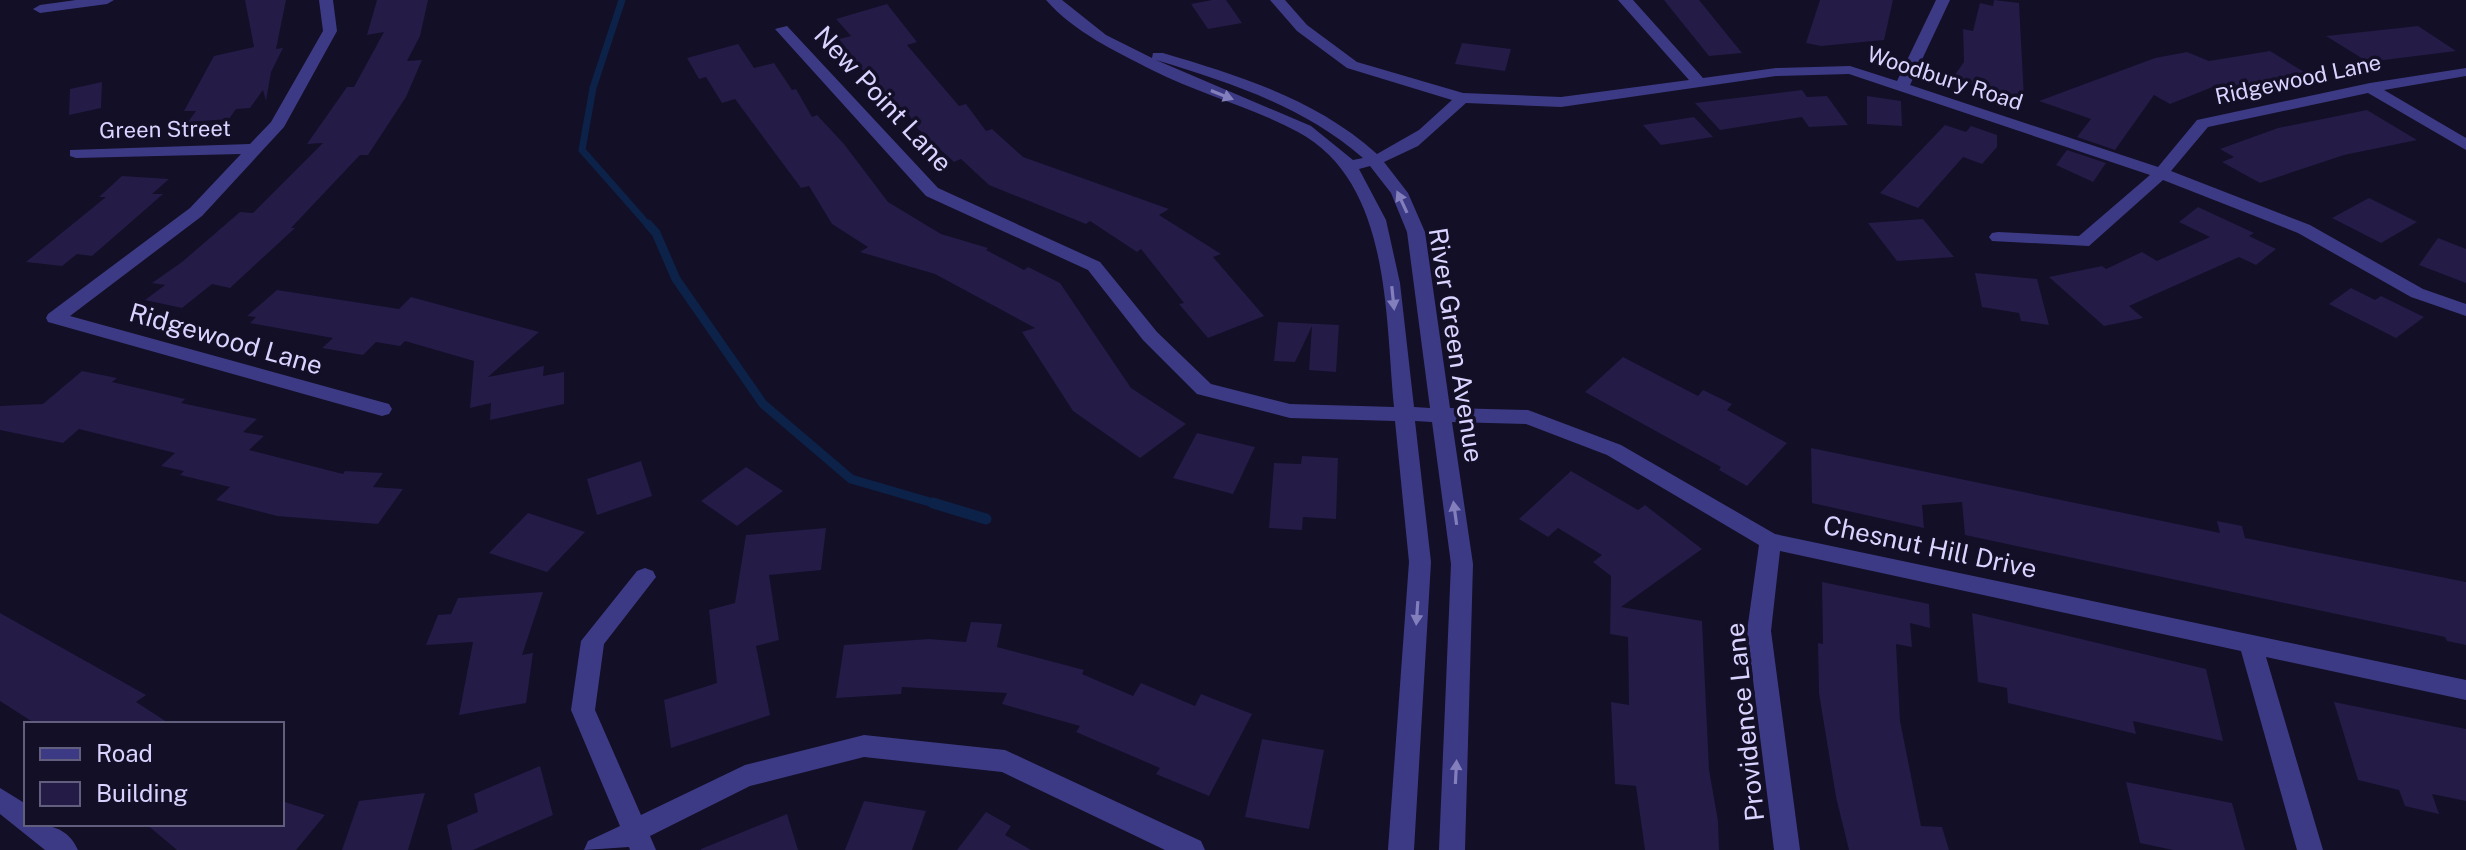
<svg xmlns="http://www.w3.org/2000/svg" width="2466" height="850" font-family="'Public Sans',sans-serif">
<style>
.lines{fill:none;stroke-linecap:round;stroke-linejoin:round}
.stream-far2{stroke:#0c2248;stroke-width:7}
.stream-far1{stroke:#0c2248;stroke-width:9}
.stream{stroke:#0c2248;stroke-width:11}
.building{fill:#241b47}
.minor{fill:#3d3a85;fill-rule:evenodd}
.oneway{fill:#837fbc}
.labels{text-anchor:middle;stroke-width:7;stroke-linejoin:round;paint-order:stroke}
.far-street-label{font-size:22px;fill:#d9d4ff;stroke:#130f26}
.street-label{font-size:26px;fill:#d9d4ff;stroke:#130f26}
</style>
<rect width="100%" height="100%" fill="#130f26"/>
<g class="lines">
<path class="stream-far2" d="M622,0L593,88L582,150L649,226"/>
<path class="stream-far1" d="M648,224L656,233L676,279L763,404L851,479L940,505"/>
<path class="stream" d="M933,503L986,519"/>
</g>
<g class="building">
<path d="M245,0H286L276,49L283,48L271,72L266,101L263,90L250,108L236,109L229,119L188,122L196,111H184L214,56L254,47Z"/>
<path d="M377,0H428L420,36L407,61L422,60L406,97L368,155H360L291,228H295L230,288L212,284L182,308L145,300L165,285L152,283L182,262L240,212L253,213L323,143L307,144L347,87H354L384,32L367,35Z"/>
<path d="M1212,0H1226L1242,23L1208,29L1191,4Z"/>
<path d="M1664,0H1699L1742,53L1709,56Z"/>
<path d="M1820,0H1893L1884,40L1821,46L1806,43Z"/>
<path d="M1994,0L2019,3L2024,98L1952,79L1964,62L1963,29L1973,31L1980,3L1993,6Z"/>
<path d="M887,4L917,42L907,45L959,106L966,104L986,131L992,129L1023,157L1169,209L1159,215L1221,254L1213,257L1264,316L1208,338L1179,304L1184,303L1141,249L1137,252L1090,221L1086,224L989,185L961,159L954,162L918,129L906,110L902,112L872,77L869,78L839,39L851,36L836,19Z"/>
<path d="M2418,26L2456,51L2368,62L2326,36Z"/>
<path d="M1462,43L1511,49L1505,71L1455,64Z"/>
<path d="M738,44L754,68L774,63L792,90L796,89L812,117L817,115L844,144L888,202L941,234L988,248L986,250L1024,270L1028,267L1060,283L1131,388L1186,424L1140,458L1073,411L1022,332L1035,328L935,274L860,252L868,247L832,224L809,186L801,188L735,99L722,103L706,77L699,79L687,58Z"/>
<path d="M2270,51L2304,72L2227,89L2220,84L2170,104L2154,95L2115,150L2077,137L2091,119L2039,101L2155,58L2187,52L2209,61Z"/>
<path d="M102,82L101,108L69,115L70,89Z"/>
<path d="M1802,90L1807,97L1827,96L1848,125L1809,127L1802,117L1720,130L1695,103Z"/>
<path d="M1867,96L1901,101L1902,126L1867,124Z"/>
<path d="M2367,110L2417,140L2344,155L2260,183L2222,162L2234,157L2220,149L2278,128Z"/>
<path d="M1694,117L1713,137L1661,145L1643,125Z"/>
<path d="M1945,125L1966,132L1971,126L1997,135V147L1982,164L1963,157L1918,208L1880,193Z"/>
<path d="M2067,150L2106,163L2093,182L2056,165Z"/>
<path d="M122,176L169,179L152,194H163L92,256L77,254L62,266L26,262L106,197H99Z"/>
<path d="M2369,198L2417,222L2381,243L2332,218Z"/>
<path d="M2198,207L2254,233L2249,236L2276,249L2256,265L2239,257L2129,306L2143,318L2104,326L2049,277L2102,266L2106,269L2142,252L2157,261L2210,237L2179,222Z"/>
<path d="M1923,219L1954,257L1897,261L1868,223Z"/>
<path d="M2438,238L2466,249V283L2419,265Z"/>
<path d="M1975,273L2037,279L2049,325L2021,321L2019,313L1982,307Z"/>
<path d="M2351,288L2375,300L2381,296L2424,317L2396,338L2329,304Z"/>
<path d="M277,290L399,309L411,297L539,332L488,377L544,366L543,376L564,372V404L490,420L491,403L470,408L474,361L405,341L400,346L376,342L363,355L322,348L333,338L250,323L256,317L247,316Z"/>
<path d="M1278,322L1339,325L1336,372L1309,370L1312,326L1295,362L1274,361Z"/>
<path d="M1623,357L1698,396L1703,390L1732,404L1727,410L1787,443L1747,486L1719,470L1721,467L1585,392Z"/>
<path d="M82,371L117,378L112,382L185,399L181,403L257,419L243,432L264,436L249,450L343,474L345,471L383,473L373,487L403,489L378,524L277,516L216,500L230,487L180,475L184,471L161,466L175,453L79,429L63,443L0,430V406L43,404Z"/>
<path d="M1197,433L1255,447L1233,494L1173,478Z"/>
<path d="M1811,448L2220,533L2217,521L2242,526L2245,538L2466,582V645L2447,641L2445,637L1965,535L1962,502L1922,505L1924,528L1812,503Z"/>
<path d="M1302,456L1338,458L1336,519L1303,517L1302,530L1269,528L1274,463L1301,464Z"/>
<path d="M641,461L652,496L597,515L587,479Z"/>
<path d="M746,467L783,491L737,526L701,501Z"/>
<path d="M1571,471L1638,510L1645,505L1702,549L1621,607L1702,621L1709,770L1718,821L1719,850H1645L1636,786L1615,784L1611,702L1629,705L1628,637L1610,634L1611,576L1593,562L1602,555L1558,528L1548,537L1519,519Z"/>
<path d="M528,513L585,532L547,572L489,553Z"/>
<path d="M826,528L821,570L769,575L779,640L756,646L770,715L671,748L664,700L717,683L709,610L735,603L746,535Z"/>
<path d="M1822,582L1929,604L1930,628L1910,623L1912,647L1896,644L1900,721L1921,826L1942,827L1949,850H1849L1836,797L1819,693L1818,643L1823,644Z"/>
<path d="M543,592L522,655L533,653L526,703L459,715L473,642L426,645L438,615L451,614L458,598Z"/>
<path d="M0,613L146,695L136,702L170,724H36L0,701Z"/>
<path d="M1972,613L2206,669L2223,741L2133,721L2136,734L2008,703L2007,688L1978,682Z"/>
<path d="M971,622L1002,624L997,647L1084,670L1082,674L1133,696L1141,683L1195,706L1201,694L1252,714L1209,796L1156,774L1160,768L1076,732L1080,726L1002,704L1007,693L902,687L901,694L836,698L844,645L929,639L966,642Z"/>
<path d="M2334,702L2466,729V801L2432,794L2439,814L2405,806L2399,790L2358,780Z"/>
<path d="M1262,739L1324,750L1309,829L1245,817Z"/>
<path d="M540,766L553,815L473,850H452L447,825L478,812L474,794Z"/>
<path d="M2126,782L2232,803L2245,850H2173L2140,843Z"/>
<path d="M425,793L408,850H342L359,801Z"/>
<path d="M282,801L325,815L296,850H177L146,824H282Z"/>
<path d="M864,801L926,811L912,850H845Z"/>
<path d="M986,812L1011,826L1005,835L1031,850H957Z"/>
<path d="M787,814L798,850H701V849Z"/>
</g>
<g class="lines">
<g class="minor">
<path d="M76,0H114L107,4L40,13L33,9L40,5Z"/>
<path d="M319,0H333L337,31L284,127L202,216L70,316L389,404L392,409L389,414L382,416L48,322L46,318L48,314L190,208L241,154L76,158L70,156V150L250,144L271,122L323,31Z"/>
<path d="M1046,0H1062L1106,35L1152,58L1153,53H1163C1240,76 1316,99 1377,154L1419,130L1452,100L1347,68L1297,31L1270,0H1285L1307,25L1357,62L1463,93L1561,97L1689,80L1618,0H1633L1703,78L1776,68L1850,66L1897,81L1936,0H1950L1910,85L2158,167L2197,120L2370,83L2466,68V76L2384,90L2466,138V150L2368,93L2208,127L2171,171L2310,225L2423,289L2466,304V316L2411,297L2298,233L2163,180L2089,246L1992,241L1989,237L1992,233L1998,232L2079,236L2150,175L1849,74L1776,76L1561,107L1466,103L1418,146L1384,162L1408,193L1425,232L1450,408L1528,410L1621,445L1775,534L2466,680V700L2266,657L2323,850H2297L2241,651L1780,551L1771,631L1800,850H1774L1747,631L1759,545L1607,455L1526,424L1452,422L1473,564L1465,850H1439L1451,564L1432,422L1415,421L1431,562L1414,850H1388L1409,562L1395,421L1290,418L1197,394L1143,340L1088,270L926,196L775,29L787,26L938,188L1100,262L1157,332L1211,384L1290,404L1394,407C1385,315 1391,182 1298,132C1252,107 1199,94 1152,70C1115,51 1074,32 1046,0ZM1156,60C1231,83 1303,106 1363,158L1353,160L1311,126ZM1370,166L1391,193L1407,232L1430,408L1414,407L1400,283L1386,220L1359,169Z"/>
<path d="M645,568L653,571L656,577L604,644L595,710L641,815L745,765L864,735L1005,750L1201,841L1205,850H1165L1002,772L864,757L750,786L650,836L656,850H630L629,847L584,850L588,841L620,826L571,710L581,641L637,571Z"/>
<path d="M0,788L26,804V824C48,824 68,827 78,850H45L0,814Z"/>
</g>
</g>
<defs><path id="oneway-solid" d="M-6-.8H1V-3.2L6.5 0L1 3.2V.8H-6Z" transform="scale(2)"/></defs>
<g class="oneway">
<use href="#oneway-solid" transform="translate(1222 95) rotate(22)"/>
<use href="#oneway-solid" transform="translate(1402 202) rotate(-115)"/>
<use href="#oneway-solid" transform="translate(1393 298) rotate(84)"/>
<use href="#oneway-solid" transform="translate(1455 513) rotate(-98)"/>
<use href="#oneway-solid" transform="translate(1417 613) rotate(94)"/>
<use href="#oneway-solid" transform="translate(1456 772) rotate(-87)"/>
</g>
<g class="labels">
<g class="far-street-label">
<text transform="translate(1945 78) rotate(18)" y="8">Woodbury Road</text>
<text transform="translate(2298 79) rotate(-12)" y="8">Ridgewood Lane</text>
<text transform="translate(165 129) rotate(-1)" y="8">Green Street</text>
</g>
<g class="street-label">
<text transform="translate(883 99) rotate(47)" y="9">New Point Lane</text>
<text transform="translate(226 339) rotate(16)" y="9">Ridgewood Lane</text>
<text transform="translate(1456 345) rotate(81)" y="9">River Green Avenue</text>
<text transform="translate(1930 547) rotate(12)" y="9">Chesnut Hill Drive</text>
<text transform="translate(1745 722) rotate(-96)" y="9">Providence Lane</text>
</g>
</g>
<rect x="24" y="722" width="260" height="104" fill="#130f26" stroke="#625e7d" stroke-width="2"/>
<rect x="40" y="748" width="40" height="12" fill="#3d3a85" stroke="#625e7d" stroke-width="2"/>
<text x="96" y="762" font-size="24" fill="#d9d4ff">Road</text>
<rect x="40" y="782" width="40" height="24" fill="#241b47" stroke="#625e7d" stroke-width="2"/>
<text x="96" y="802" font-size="24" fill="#d9d4ff">Building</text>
</svg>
